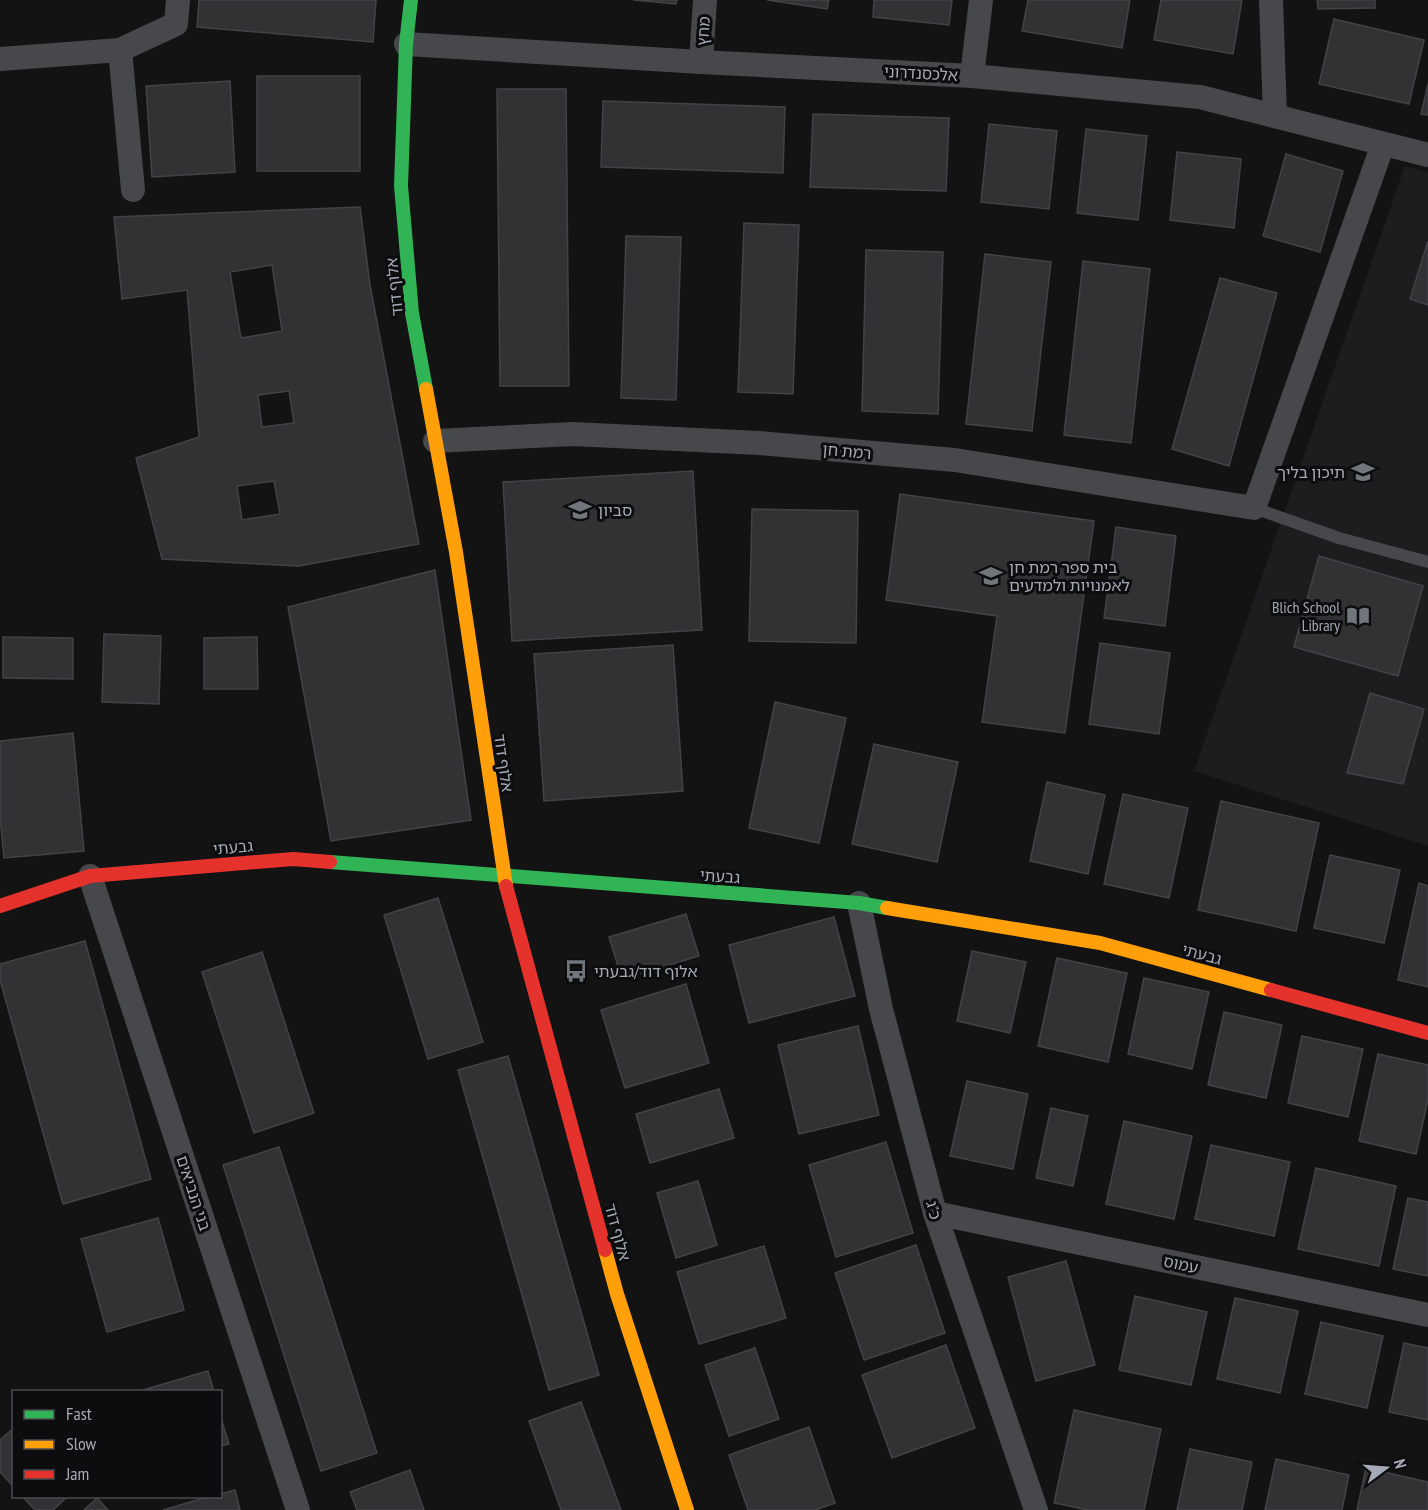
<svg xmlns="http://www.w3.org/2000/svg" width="1428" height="1510" font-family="'PT Sans Narrow','Noto Sans Hebrew',sans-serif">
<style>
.built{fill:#1d1d1f}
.building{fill:#323234;stroke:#424347;stroke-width:1.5;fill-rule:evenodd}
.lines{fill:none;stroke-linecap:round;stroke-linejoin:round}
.lane{stroke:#47484c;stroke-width:12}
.street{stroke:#47484c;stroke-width:24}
.fast{stroke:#30b455;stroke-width:14}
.slow{stroke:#ff9f0a;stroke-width:14}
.jam{stroke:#e5322d;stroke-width:14}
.labels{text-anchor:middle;stroke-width:6;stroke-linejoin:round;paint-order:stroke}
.street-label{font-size:16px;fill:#a3aab5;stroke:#0d0d0f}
.poi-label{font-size:16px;fill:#a3aab5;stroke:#0d0d0f;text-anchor:start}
</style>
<rect width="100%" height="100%" fill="#131313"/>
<path class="built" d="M1405,166L1428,173V846L1194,771Z"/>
<g class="building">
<path d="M199,0H376L373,42L197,27Z"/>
<path d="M633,0H677L676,4Z"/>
<path d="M767,0H829L827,9Z"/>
<path d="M874,0H952L949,25L873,17Z"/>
<path d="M1028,0H1130L1122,48L1022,31Z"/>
<path d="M1161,0H1242L1233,54L1154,40Z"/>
<path d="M1317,0H1375V8L1318,9Z"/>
<path d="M1334,19L1424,40L1409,104L1319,84Z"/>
<rect x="257" y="76" width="103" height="95"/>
<path d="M230,81L235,172L152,177L146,86Z"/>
<path d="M1428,84V115L1421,114Z"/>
<path d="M497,89H566L569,386H500Z"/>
<path d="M603,101L785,107L783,173L601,167Z"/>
<path d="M813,114L949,118L946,191L810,187Z"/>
<path d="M989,124L1057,131L1049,209L981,202Z"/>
<path d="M1086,129L1147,136L1138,220L1077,213Z"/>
<path d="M1177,152L1241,159L1234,228L1170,220Z"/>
<path d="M1286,154L1343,171L1320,252L1263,236Z"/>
<path d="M360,207L370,285L419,544L299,566L162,559L136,458L199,437L187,290L122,299L114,217ZM272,265L282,331L241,338L230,272ZM289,391L294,423L262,427L258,395ZM274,481L280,514L242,520L237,486Z"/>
<path d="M744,223L799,225L793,394L738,392Z"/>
<path d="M626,236L681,237L676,400L621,398Z"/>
<path d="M1428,241V305L1410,299Z"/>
<path d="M866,250L943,252L938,414L862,411Z"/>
<path d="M985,254L1051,262L1032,431L966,424Z"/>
<path d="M1083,261L1150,269L1131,443L1064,435Z"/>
<path d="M1220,278L1277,293L1229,466L1172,449Z"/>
<path d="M693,471L702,630L512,641L503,482Z"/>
<path d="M900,494L1094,521L1065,733L982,722L997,616L886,600Z"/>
<path d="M752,509L858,511L856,643L749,641Z"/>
<path d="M1116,527L1176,536L1165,626L1104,618Z"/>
<path d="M1319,556L1423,586L1398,676L1294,647Z"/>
<path d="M435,570L471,820L331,841L288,607Z"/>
<path d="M104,634L161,636L159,704L102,702Z"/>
<path d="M3,637L73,638V679L3,678Z"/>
<path d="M257,637L258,689H204V638Z"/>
<path d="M1100,643L1170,653L1159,734L1089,724Z"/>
<path d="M673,645L683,791L544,801L534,654Z"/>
<path d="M1370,693L1424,709L1403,784L1347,773Z"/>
<path d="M775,702L846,718L819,843L749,828Z"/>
<path d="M73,733L84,851L4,858L0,816V741Z"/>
<path d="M874,744L958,762L937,862L852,844Z"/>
<path d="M1047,782L1105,795L1088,874L1030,861Z"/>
<path d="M1123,794L1188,808L1169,898L1104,884Z"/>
<path d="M1221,801L1319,823L1296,931L1198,910Z"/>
<path d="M1330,855L1400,870L1384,943L1314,928Z"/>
<path d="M1419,883L1428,886V987L1398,980Z"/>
<path d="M438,898L483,1042L428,1059L384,915Z"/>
<path d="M686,914L699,956L622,979L609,937Z"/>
<path d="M834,917L855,996L749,1023L729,945Z"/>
<path d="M85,941L151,1179L63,1204L0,980V964Z"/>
<path d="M972,951L1026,962L1010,1033L957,1021Z"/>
<path d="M262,952L314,1113L254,1133L202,972Z"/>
<path d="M1057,958L1127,973L1108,1062L1038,1046Z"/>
<path d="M1144,978L1209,992L1192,1069L1128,1054Z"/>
<path d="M686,984L709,1063L625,1088L601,1010Z"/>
<path d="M1224,1012L1282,1025L1266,1098L1208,1085Z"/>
<path d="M858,1026L879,1115L799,1134L778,1045Z"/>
<path d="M1302,1036L1363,1049L1348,1117L1288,1103Z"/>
<path d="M1378,1054L1428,1065V1099L1416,1154L1359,1141Z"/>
<path d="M508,1056L599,1375L549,1390L458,1070Z"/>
<path d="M967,1081L1028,1094L1013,1169L950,1156Z"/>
<path d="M719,1089L734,1138L650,1163L636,1114Z"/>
<path d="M1051,1108L1088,1116L1073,1186L1036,1178Z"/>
<path d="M1124,1121L1192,1136L1174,1219L1106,1204Z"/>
<path d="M886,1142L913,1233L836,1257L809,1165Z"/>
<path d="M1211,1145L1290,1162L1274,1236L1195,1219Z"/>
<path d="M279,1147L377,1453L321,1471L223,1165Z"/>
<path d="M1316,1168L1396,1186L1379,1266L1298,1249Z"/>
<path d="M698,1181L717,1245L676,1258L657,1193Z"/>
<path d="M1408,1198L1428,1202V1276L1393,1269Z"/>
<path d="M158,1218L184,1310L107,1332L81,1239Z"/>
<path d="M916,1245L945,1333L864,1360L835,1273Z"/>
<path d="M764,1246L786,1318L699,1344L677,1272Z"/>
<path d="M1066,1261L1095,1365L1036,1381L1008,1277Z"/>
<path d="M1135,1296L1207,1312L1191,1385L1119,1370Z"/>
<path d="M1235,1298L1298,1311L1280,1393L1217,1379Z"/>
<path d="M1321,1322L1383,1336L1367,1408L1305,1394Z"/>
<path d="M1404,1343L1428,1348V1420L1389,1412Z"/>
<path d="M946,1345L975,1428L892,1458L862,1375Z"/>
<path d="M755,1348L779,1419L729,1436L705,1365Z"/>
<path d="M208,1371L214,1392H136Z"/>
<path d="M581,1402L621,1510H561L529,1421Z"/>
<path d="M1074,1410L1161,1429L1144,1510H1088L1054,1503Z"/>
<path d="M220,1415L229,1444L220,1446Z"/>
<path d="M809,1427L835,1503L815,1510H748L729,1455Z"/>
<path d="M14,1428V1487L0,1472V1440Z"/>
<path d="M1190,1449L1252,1462L1242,1510H1177Z"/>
<path d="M1276,1459L1349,1475L1342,1510H1265Z"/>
<path d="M1366,1468L1428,1482V1510H1357Z"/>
<path d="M410,1470L424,1510H357L350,1492Z"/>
<path d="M235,1490L240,1510H163L211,1496H220V1494Z"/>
<path d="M22,1496H68L53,1510H35Z"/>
<path d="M97,1498L108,1510H84Z"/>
</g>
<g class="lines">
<path class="lane" d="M1254,508L1339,538L1428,562"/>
<g class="street">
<path d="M1271,0L1275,116"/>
<path d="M406,44L701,62L972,76L1200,97L1428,155"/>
<path d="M0,59L120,50"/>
<path d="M701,62L705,0"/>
<path d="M972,76L981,0"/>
<path d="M133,190L120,50L176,24L178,0"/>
<path d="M435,441L573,434L759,443L955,460L1254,508L1383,144"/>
<path d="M90,876L298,1510"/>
<path d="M859,903L881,1009L935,1213L1036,1510"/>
<path d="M935,1213L1428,1315"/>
</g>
<g class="fast">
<path d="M411,0L406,44L401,186L412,313L426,389"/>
<path d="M330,862L859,903L887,908"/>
</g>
<g class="slow">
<path d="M426,389L456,552L506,886"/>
<path d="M887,908L1100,943L1271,990"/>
<path d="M605,1250L617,1294L687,1510"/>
</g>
<g class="jam">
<path d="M506,886L605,1250"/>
<path d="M0,906L90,876L293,859L330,862"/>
<path d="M1271,990L1428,1033"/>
</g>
</g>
<defs>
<g id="school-bare" transform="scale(1.8)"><path d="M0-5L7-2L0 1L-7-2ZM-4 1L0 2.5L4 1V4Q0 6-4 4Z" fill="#71757c" stroke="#0d0d0f" stroke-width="2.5" paint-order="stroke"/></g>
<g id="library-bare" transform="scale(1.8)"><path d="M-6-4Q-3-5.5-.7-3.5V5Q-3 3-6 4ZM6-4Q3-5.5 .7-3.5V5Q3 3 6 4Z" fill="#71757c" stroke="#0d0d0f" stroke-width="2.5" paint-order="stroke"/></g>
<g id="bus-bare" transform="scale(1.8)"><path d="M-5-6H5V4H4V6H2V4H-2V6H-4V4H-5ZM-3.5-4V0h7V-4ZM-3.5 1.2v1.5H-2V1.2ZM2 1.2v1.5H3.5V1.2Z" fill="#71757c" stroke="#0d0d0f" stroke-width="2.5" paint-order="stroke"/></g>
</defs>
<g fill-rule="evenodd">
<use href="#school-bare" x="1363" y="472"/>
<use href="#school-bare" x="580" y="510"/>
<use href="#school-bare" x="991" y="576"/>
<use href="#library-bare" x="1358" y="616"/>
<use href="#bus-bare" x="576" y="971"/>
</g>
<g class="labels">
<g class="street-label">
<text transform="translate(703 31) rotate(-86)" y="6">מחץ</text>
<text transform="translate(921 73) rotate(3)" y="6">אלכסנדרוני</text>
<text transform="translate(394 287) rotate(-96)" y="6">אלוף דוד</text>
<text transform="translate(847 451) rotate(5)" y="6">רמת חן</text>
<text transform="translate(504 763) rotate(82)" y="6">אלוף דוד</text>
<text transform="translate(233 847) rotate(-5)" y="6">גבעתי</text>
<text transform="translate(720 876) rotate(4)" y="6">גבעתי</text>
<text transform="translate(1202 954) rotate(15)" y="6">גבעתי</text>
<text transform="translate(194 1193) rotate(72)" y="6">בני הנביאים</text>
<text transform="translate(934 1210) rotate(74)" y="6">כ"ג</text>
<text transform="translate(618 1232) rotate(75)" y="6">אלוף דוד</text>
<text transform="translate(1181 1264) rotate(12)" y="6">עמוס</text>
</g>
<g class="poi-label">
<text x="1345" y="478" text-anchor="end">תיכון בליך</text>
<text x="598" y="516">סביון</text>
<text x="1009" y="573">בית ספר רמת חן<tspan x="1009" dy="18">לאמנויות ולמדעים</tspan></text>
<text x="1340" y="613" text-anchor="end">Blich School<tspan x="1340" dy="18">Library</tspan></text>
<text x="594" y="977">אלוף דוד/גבעתי</text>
</g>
</g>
<rect x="12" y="1390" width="210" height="108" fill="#0d0d0f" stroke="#494c51" stroke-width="1.5"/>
<rect x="24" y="1410" width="30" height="9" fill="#30b455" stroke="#494c51" stroke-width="1.5"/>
<text x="66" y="1420" font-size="18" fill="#a3aab5">Fast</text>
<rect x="24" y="1440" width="30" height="9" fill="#ff9f0a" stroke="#494c51" stroke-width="1.5"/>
<text x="66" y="1450" font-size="18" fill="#a3aab5">Slow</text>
<rect x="24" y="1470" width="30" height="9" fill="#e5322d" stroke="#494c51" stroke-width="1.5"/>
<text x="66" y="1480" font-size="18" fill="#a3aab5">Jam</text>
<g transform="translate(1386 1468) rotate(74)" stroke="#0d0d0f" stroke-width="4.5" paint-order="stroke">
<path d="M0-4.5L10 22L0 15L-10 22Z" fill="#a3aab5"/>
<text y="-9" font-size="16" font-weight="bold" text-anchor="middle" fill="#a3aab5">N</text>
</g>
</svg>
